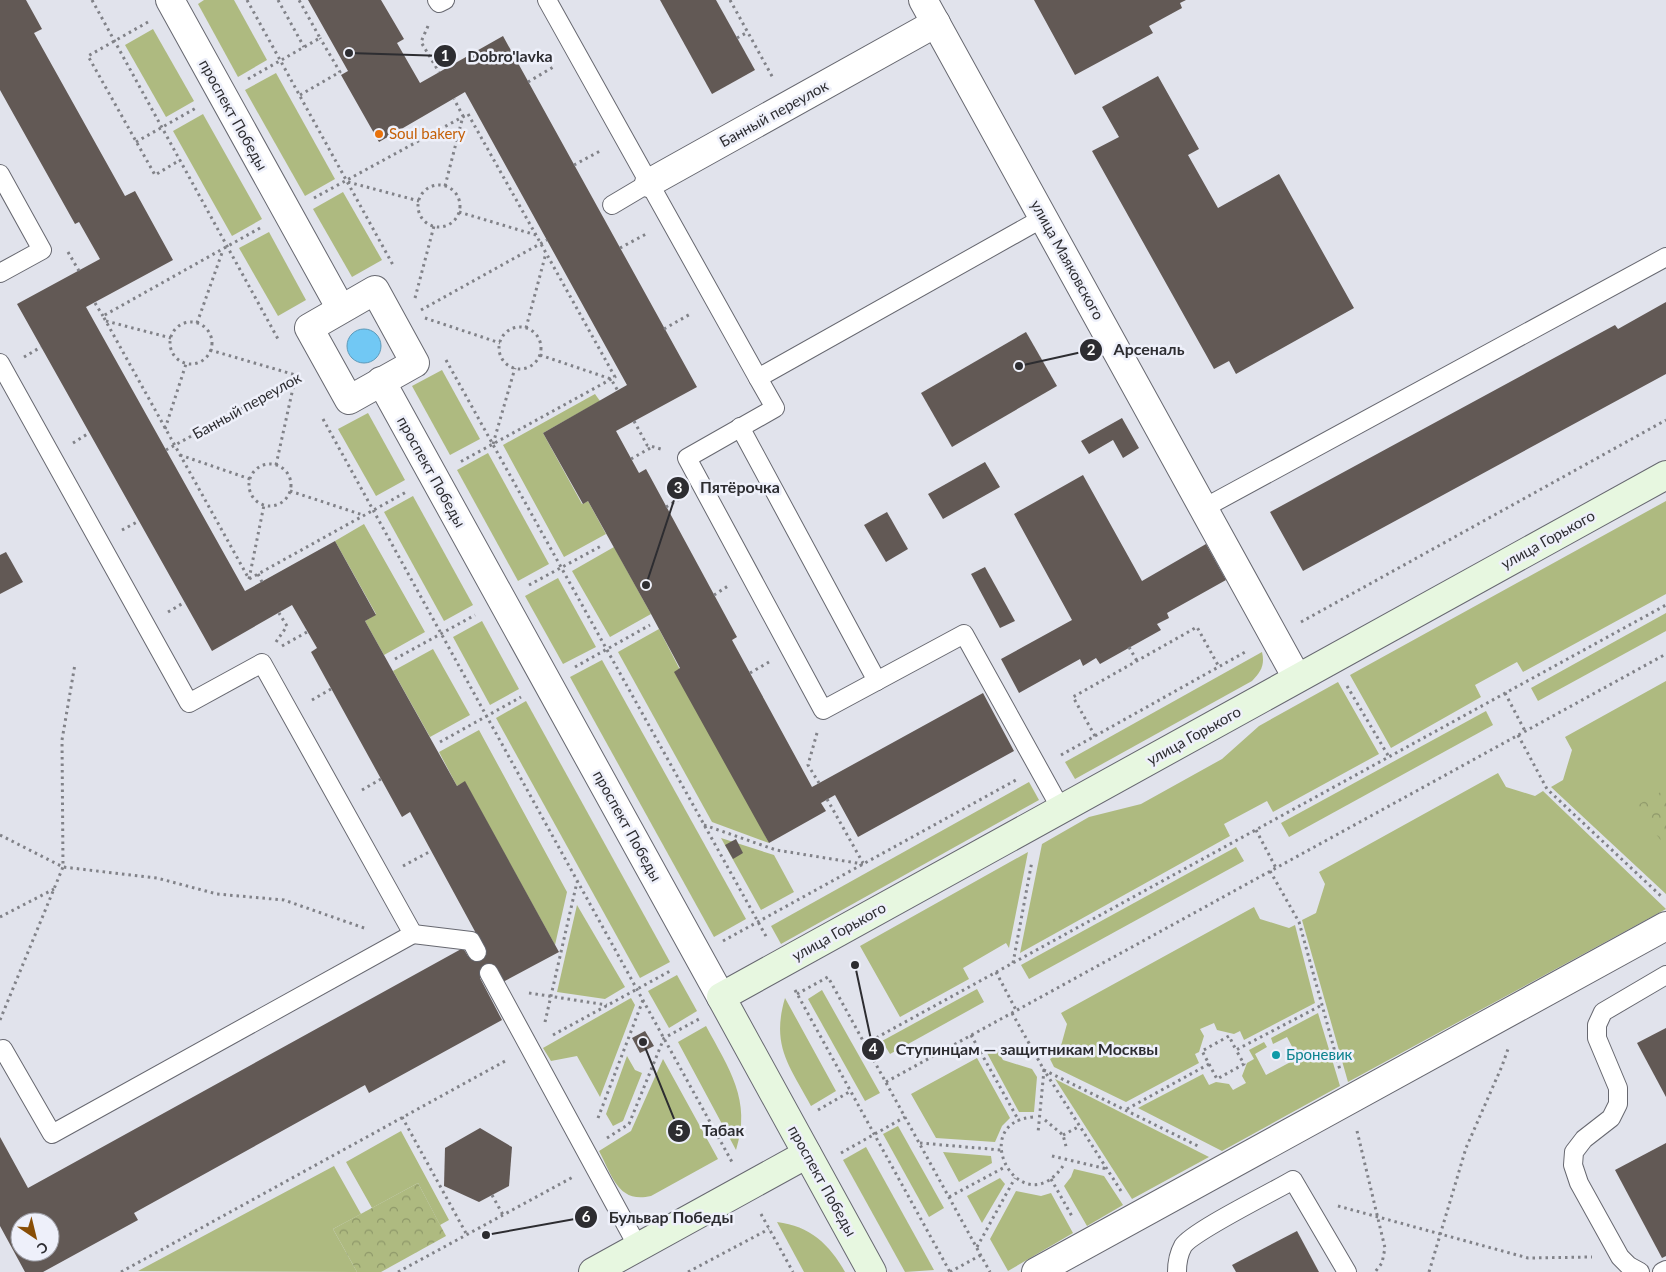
<svg xmlns="http://www.w3.org/2000/svg" width="1666" height="1272" font-family="Lato,sans-serif">
<style>
.grass{fill:#aeba80}
.park{fill:url(#park-crowns)}
.water{fill:#71c8f4;stroke:#5d9aba}
.building{fill:#625955;fill-rule:evenodd}
.lines{fill:none;stroke-linecap:round;stroke-linejoin:round}
.lane-casing{stroke:#676870;stroke-width:20}
.street-casing{stroke:#676870;stroke-width:30}
.secondary-casing{stroke:#676870;stroke-width:30}
.path{stroke:#818288;stroke-width:3;stroke-dasharray:2.5 4;stroke-linecap:butt}
.lane{stroke:#fff;stroke-width:18}
.street{stroke:#fff;stroke-width:28}
.secondary{stroke:#e7f7e0;stroke-width:28}
.food-dot{fill:#e8710a;stroke:#eef0fa;stroke-width:2}
.culture-dot{fill:#0f9aa8;stroke:#eef0fa;stroke-width:2}
.labels{text-anchor:middle;stroke-width:5;stroke-linejoin:round;paint-order:stroke}
.street-label{font-size:15px;fill:#2d2d31;stroke:#eef0fa}
.food-label{font-size:15px;fill:#c56008;stroke:#eef0fa;text-anchor:start}
.culture-label{font-size:15px;fill:#0d838f;stroke:#eef0fa;text-anchor:start}
.leader{fill:none;stroke:#2d2d31;stroke-width:2}
.callout-dot{fill:#2d2d31;stroke:#eef0fa;stroke-width:2}
.mark-label{font-size:15px;text-anchor:middle;font-weight:bold;fill:#fff}
.callout-label{font-size:16px;text-anchor:middle;font-weight:bold;fill:#2d2d31;stroke:#eef0fa;stroke-width:5;stroke-linejoin:round;paint-order:stroke}
</style>
<defs>
<pattern id="park-crowns" width="20" height="18" patternUnits="userSpaceOnUse" patternTransform="scale(1.25)"><rect width="20" height="18" fill="#aeba80"/><path d="M2 6a3 3 0 1 1 6 0M12 15a3 3 0 1 1 6 0" fill="none" stroke="#8e9869"/></pattern>
</defs>
<rect width="100%" height="100%" fill="#e1e3ec"/>
<g class="grass">
<path d="M204,0H234L267,60L238,77L198,4Z"/>
<path d="M153,29L194,101L166,117L125,45Z"/>
<path d="M276,73L335,179L305,196L245,90Z"/>
<path d="M203,114L262,219L232,236L173,131Z"/>
<path d="M343,192L382,260L352,277L313,209Z"/>
<path d="M269,232L306,300L278,316L239,248Z"/>
<path d="M442,370L480,439L450,455L412,386Z"/>
<path d="M595,394L600,401L543,433L582,504L588,501L606,534L564,557L503,445Z"/>
<path d="M368,413L405,480L376,496L338,429Z"/>
<path d="M488,453L549,564L518,581L457,470Z"/>
<path d="M413,496L473,605L444,621L384,512Z"/>
<path d="M1666,501V594L1523,672L1517,662L1475,685L1481,697L1391,748L1350,675Z"/>
<path d="M364,524L425,632L384,655L365,621L376,614L335,541Z"/>
<path d="M614,547L651,614L610,637L572,571Z"/>
<path d="M558,578L596,647L563,664L525,596Z"/>
<path d="M1666,613V631L1538,701L1531,688Z"/>
<path d="M482,621L519,689L490,705L453,637Z"/>
<path d="M659,629L769,843L712,822L618,652Z"/>
<path d="M433,649L470,715L430,737L393,671Z"/>
<path d="M1262,652C1265,665 1261,672 1252,681L1075,779L1065,762Z"/>
<path d="M602,660L746,919L714,937L570,677Z"/>
<path d="M1666,681V894L1551,787L1563,780L1572,750L1565,737Z"/>
<path d="M1338,682L1379,754L1273,812L1267,801L1224,824L1230,836L1020,953L1042,844L1089,817L1141,804L1222,759L1259,726Z"/>
<path d="M526,701L670,962L640,978L496,718Z"/>
<path d="M1486,711L1493,725L1289,837L1281,823Z"/>
<path d="M479,730L567,892L555,945L465,782L457,786L439,752Z"/>
<path d="M1498,773L1506,787L1535,796L1543,791L1666,909L1348,1082L1302,920L1316,913L1325,884L1319,872Z"/>
<path d="M1029,782L1039,800L781,944L771,926Z"/>
<path d="M721,838L774,855L794,892L761,910Z"/>
<path d="M1236,847L1244,861L1029,979L1021,965Z"/>
<path d="M1028,852L1009,948L1006,943L963,968L969,979L900,1017L860,946Z"/>
<path d="M577,905L625,987L605,999L557,992Z"/>
<path d="M1254,907L1260,919L1289,928L1295,925L1315,1003L1244,1040L1240,1031L1234,1034L1217,1030L1214,1023L1200,1029L1204,1036L1199,1052L1195,1054L1199,1063L1126,1102L1054,1067L1050,1059L1059,1053L1067,1024L1061,1013Z"/>
<path d="M677,975L697,1011L669,1028L648,991Z"/>
<path d="M977,989L984,1002L890,1054L882,1041Z"/>
<path d="M822,990L880,1093L865,1101L808,999Z"/>
<path d="M631,998L635,1005L600,1097L577,1056L551,1061L543,1048Z"/>
<path d="M785,998L836,1091L811,1106C789,1065 771,1046 785,998Z"/>
<path d="M1318,1013L1340,1086L1222,1151L1138,1108L1203,1074L1209,1085L1216,1082L1229,1084L1233,1090L1246,1083L1242,1076L1247,1063L1254,1059L1249,1050L1264,1042L1267,1047L1255,1054L1266,1075L1298,1058L1287,1037L1273,1044L1271,1038Z"/>
<path d="M706,1026C729,1069 752,1100 736,1150L678,1042Z"/>
<path d="M996,1048L1003,1060L1032,1069L1037,1077L1034,1112H1019L987,1053Z"/>
<path d="M627,1056L635,1070L642,1073L623,1121L613,1126L606,1114Z"/>
<path d="M977,1058L1010,1118L1002,1126L995,1142L936,1138L911,1094Z"/>
<path d="M663,1059L718,1159L651,1196C618,1204 612,1175 599,1151L631,1131Z"/>
<path d="M1055,1079L1209,1157L1132,1199Z"/>
<path d="M898,1126L944,1208L929,1217L883,1134Z"/>
<path d="M401,1131L449,1220L440,1225L418,1183L372,1208L346,1162Z"/>
<path d="M866,1147L934,1270L905,1272L843,1160Z"/>
<path d="M943,1152L991,1156L992,1163L959,1182Z"/>
<path d="M334,1166L361,1214L333,1229L357,1272L138,1271Z"/>
<path d="M1074,1169L1104,1176L1123,1205L1087,1226L1064,1186L1071,1177Z"/>
<path d="M1000,1178L1005,1184L982,1223L967,1196Z"/>
<path d="M1016,1191L1041,1196L1051,1193L1073,1233L1008,1271L990,1239Z"/>
<path d="M777,1222C810,1226 829,1244 845,1272H804Z"/>
</g>
<g class="park">
<path d="M1666,789V841L1663,843L1634,807Z"/>
<path d="M418,1183L446,1236L381,1272H357L333,1229Z"/>
</g>
<circle class="water" cx="364" cy="346" r="17"/>
<g class="building">
<path d="M0,0H26L42,29L34,33L125,196L135,191L173,260L86,307L245,591L335,541L376,615L365,621L457,786L465,781L559,952L503,982L496,969L480,978L502,1020L369,1093L365,1085L134,1213L138,1220L43,1272H25L0,1226V1137L28,1188L463,948L468,956L484,948L410,812L402,817L311,652L317,648L292,605L212,651L17,304L100,259L79,222L75,224L0,90ZM20,1222H50V1252H20Z"/>
<path d="M308,0H381L404,39L397,43L420,83L503,36L697,387L616,431L639,473L646,469L737,637L732,640L812,787L983,693L1014,751L858,837L835,795L821,803L826,811L769,843L674,672L680,668L651,614L588,501L583,504L543,433L627,385L465,92L379,142L341,75L348,71Z"/>
<path d="M660,0H716L755,70L712,94Z"/>
<path d="M1034,0H1186L1180,3L1182,8L1149,26L1153,33L1075,75Z"/>
<path d="M1158,76L1199,149L1188,155L1218,208L1279,174L1354,308L1236,374L1229,361L1214,369L1092,151L1119,137L1102,107Z"/>
<path d="M1666,302V374L1303,571L1270,512L1615,325L1618,329Z"/>
<path d="M1026,332L1057,386L952,447L921,393Z"/>
<path d="M1122,418L1139,448L1123,458L1113,440L1089,454L1081,441Z"/>
<path d="M985,462L1000,487L943,519L928,494Z"/>
<path d="M1083,475L1142,581L1206,544L1226,580L1167,613L1169,618L1157,624L1161,630L1100,664L1096,658L1083,666L1080,659L1019,693L1001,659L1072,620L1014,514Z"/>
<path d="M887,512L908,549L886,562L864,525Z"/>
<path d="M6,552L23,582L0,594V555Z"/>
<path d="M985,567L1015,621L1000,628L971,574Z"/>
<path d="M736,839L743,853L733,859L725,845Z"/>
<path d="M1666,1028V1097L1637,1043Z"/>
<path d="M645,1031L654,1046L640,1053L632,1038Z"/>
<path d="M480,1128L512,1147L509,1186L479,1202L444,1186L445,1148Z"/>
<path d="M1666,1143V1256L1662,1258L1615,1170Z"/>
<path d="M1297,1231L1319,1272H1236L1232,1265Z"/>
</g>
<g class="lines">
<g class="lane-casing">
<g id="lane">
<path d="M437,0L439,3L445,0"/>
<path d="M547,0L758,378L1043,218"/>
<path d="M0,174L42,250L0,273"/>
<path d="M612,205L649,183"/>
<path d="M0,363L189,703L262,663L413,934L52,1134L3,1049L0,1051"/>
<path d="M758,378L775,408L687,458L823,710L964,634L1061,809"/>
<path d="M740,427L877,681"/>
<path d="M1204,508L1666,257"/>
<path d="M413,934L471,941L477,952"/>
<path d="M489,973L638,1247"/>
<path d="M1177,1272C1177,1262 1178,1255 1183,1246C1193,1231 1273,1192 1293,1180L1347,1272"/>
<path d="M1640,1272L1629,1266L1620,1257L1579,1183L1573,1165L1574,1152L1584,1139L1611,1118L1618,1104V1088L1597,1038V1025L1603,1012L1666,975"/>
<path d="M1662,1272L1666,1270"/>
</g>
</g>
<g class="street-casing">
<g id="street">
<path d="M170,0L341,309"/>
<path d="M923,0L1297,678"/>
<path d="M649,183L936,23"/>
<path d="M375,290L415,363L349,400L309,328Z"/>
<path d="M381,381L721,997"/>
<path d="M1036,1272L1666,926"/>
</g>
</g>
<g class="secondary-casing">
<g id="secondary">
<path d="M593,1272L807,1154"/>
<path d="M872,1272L721,997L1666,475"/>
</g>
</g>
<g class="path">
<path d="M92,0L278,339"/>
<path d="M247,0L393,265"/>
<path d="M278,0L304,47"/>
<path d="M730,0L773,78"/>
<path d="M148,22L88,56L155,175L180,160"/>
<path d="M428,26L421,42L439,72"/>
<path d="M737,38L748,32"/>
<path d="M248,79L320,38L299,0"/>
<path d="M528,82L555,66"/>
<path d="M300,95L340,72L320,38"/>
<path d="M136,142L196,108"/>
<path d="M574,165L602,150"/>
<path d="M348,182L419,201"/>
<circle cx="439" cy="206" r="21"/>
<path d="M445,186L463,116L454,99"/>
<path d="M314,198L468,114L536,235"/>
<path d="M459,212L536,235L615,377L460,462"/>
<path d="M260,228L103,316L249,579L408,491"/>
<path d="M620,248L648,233"/>
<path d="M68,252L79,271"/>
<path d="M415,298L434,226"/>
<path d="M95,303L103,316"/>
<path d="M421,310L547,240"/>
<path d="M425,318L500,343"/>
<path d="M106,321L171,338"/>
<circle cx="191" cy="343" r="21"/>
<path d="M197,323L223,250"/>
<circle cx="520" cy="348" r="21"/>
<path d="M526,328L546,253"/>
<path d="M664,329L692,313"/>
<path d="M210,350L299,376"/>
<path d="M540,355L611,379L618,391"/>
<path d="M24,357L41,347"/>
<path d="M446,360L767,938"/>
<path d="M323,419L732,1162"/>
<path d="M634,421L647,445L664,450"/>
<path d="M165,429L186,364"/>
<path d="M73,443L89,433"/>
<path d="M493,444L515,368"/>
<path d="M166,450L301,376"/>
<path d="M180,455L250,479"/>
<path d="M631,459L652,447"/>
<circle cx="270" cy="485" r="21"/>
<path d="M276,465L295,379"/>
<path d="M290,491L363,515"/>
<path d="M666,507L681,498"/>
<path d="M122,530L139,521"/>
<path d="M258,574L262,582"/>
<path d="M249,579L264,505"/>
<path d="M529,585L603,545"/>
<path d="M714,595L728,586"/>
<path d="M168,612L185,602"/>
<path d="M1301,622L1666,420"/>
<path d="M276,642L287,626L279,613"/>
<path d="M282,646L307,632"/>
<path d="M1129,647L1137,661"/>
<path d="M395,659L475,615"/>
<path d="M575,667L650,625"/>
<path d="M750,673L769,662"/>
<path d="M1347,686L1389,757"/>
<path d="M1505,693L1525,731"/>
<path d="M312,700L331,689"/>
<path d="M817,733L808,765L819,783"/>
<path d="M1518,735L1547,789L1662,897"/>
<path d="M1095,736L1073,697L1197,627L1219,667"/>
<path d="M440,742L521,697"/>
<path d="M1061,755L1247,651"/>
<path d="M362,790L381,779"/>
<path d="M827,799L863,863"/>
<path d="M704,825L776,850L863,864"/>
<path d="M1256,830L1276,868"/>
<path d="M0,835L63,867L157,878L217,894L284,900L367,929"/>
<path d="M403,866L431,851"/>
<path d="M1270,871L1299,922L1340,1070"/>
<path d="M0,917L54,889"/>
<path d="M723,941L1016,780"/>
<path d="M1013,963L1032,861"/>
<path d="M996,972L1016,1010"/>
<path d="M795,990L950,1272"/>
<path d="M529,993L607,1005"/>
<path d="M797,994L828,977L990,1272"/>
<path d="M1012,1013L1044,1070L1038,1133"/>
<path d="M0,1020L63,867L62,740L75,664"/>
<path d="M545,1022L577,882"/>
<path d="M553,1035L672,970"/>
<path d="M971,1035L1019,1121"/>
<path d="M865,1044L1666,605"/>
<path d="M1209,1064L1217,1079L1244,1064L1236,1050"/>
<path d="M886,1082L1666,654"/>
<path d="M1127,1109L1209,1064L1202,1051L1229,1036L1236,1050L1322,1005"/>
<path d="M818,1110L851,1091"/>
<path d="M402,1117L467,1235"/>
<path d="M1033,1117C965,1123 1021,1226 1063,1166"/>
<path d="M598,1118L643,1000"/>
<path d="M1045,1120L1063,1135L1067,1150"/>
<path d="M1357,1131L1385,1248L1382,1263L1375,1272"/>
<path d="M1063,1135L1080,1126"/>
<path d="M607,1138L629,1124L664,1038L699,1019"/>
<path d="M920,1143L1001,1150"/>
<path d="M841,1153L905,1117"/>
<path d="M1052,1156L1107,1169"/>
<path d="M1051,1179L1073,1218"/>
<path d="M1121,1191L1044,1070L1200,1147"/>
<path d="M492,1195L503,1215"/>
<path d="M949,1197L1005,1167"/>
<path d="M1338,1206L1528,1258L1592,1257"/>
<path d="M761,1214L793,1272"/>
<path d="M977,1247L1015,1178"/>
<path d="M121,1272L507,1060"/>
<path d="M398,1272L573,1177"/>
<path d="M688,1272L769,1229"/>
<path d="M950,1272L981,1255"/>
<path d="M1429,1272L1466,1148L1502,1066L1508,1049"/>
</g>
<use href="#lane" class="lane"/>
<use href="#street" class="street"/>
<use href="#secondary" class="secondary"/>
</g>
<circle class="food-dot" cx="379" cy="134" r="5"/>
<circle class="culture-dot" cx="1276" cy="1055" r="5"/>
<g class="labels">
<g class="street-label">
<text transform="translate(774 114) rotate(-29)" y="5">Банный переулок</text>
<text transform="translate(233 115) rotate(61)" y="5">проспект Победы</text>
<text transform="translate(1067 260) rotate(61)" y="5">улица Маяковского</text>
<text transform="translate(247 406) rotate(-29)" y="5">Банный переулок</text>
<text transform="translate(431 472) rotate(61)" y="5">проспект Победы</text>
<text transform="translate(1548 540) rotate(-29)" y="5">улица Горького</text>
<text transform="translate(1194 736) rotate(-29)" y="5">улица Горького</text>
<text transform="translate(627 826) rotate(61)" y="5">проспект Победы</text>
<text transform="translate(839 932) rotate(-29)" y="5">улица Горького</text>
<text transform="translate(822 1181) rotate(61)" y="5">проспект Победы</text>
</g>
<g class="food-label">
<text x="389" y="139">Soul bakery</text>
</g>
<g class="culture-label">
<text x="1286" y="1060">Броневик</text>
</g>
</g>
<path class="leader" d="M349 53L445 56M1019 366L1091 350M646 585L678 488M855 965L873 1049M643 1042L679 1131M486 1235L586 1217"/>
<g class="callout-dot">
<circle cx="349" cy="53" r="5"/>
<circle cx="1019" cy="366" r="5"/>
<circle cx="646" cy="585" r="5"/>
<circle cx="855" cy="965" r="5"/>
<circle cx="643" cy="1042" r="5"/>
<circle cx="486" cy="1235" r="5"/>
<circle cx="445" cy="56" r="12"/>
<circle cx="1091" cy="350" r="12"/>
<circle cx="678" cy="488" r="12"/>
<circle cx="873" cy="1049" r="12"/>
<circle cx="679" cy="1131" r="12"/>
<circle cx="586" cy="1217" r="12"/>
</g>
<g class="mark-label">
<text x="445" y="61">1</text>
<text x="1091" y="355">2</text>
<text x="678" y="493">3</text>
<text x="873" y="1054">4</text>
<text x="679" y="1136">5</text>
<text x="586" y="1222">6</text>
</g>
<g class="callout-label">
<text x="510" y="62">Dobro'lavka</text>
<text x="1149" y="355">Арсеналь</text>
<text x="740" y="493">Пятёрочка</text>
<text x="1027" y="1055">Ступинцам — защитникам Москвы</text>
<text x="723" y="1136">Табак</text>
<text x="671" y="1223">Бульвар Победы</text>
</g>
<g transform="translate(35 1237) rotate(145)"><circle r="24" fill="#eef0fa" stroke="#a1a2aa"/>
<path d="M0-4L9 19L0 12L-9 19Z" fill="#884e06"/>
<text y="-8" font-size="14" font-weight="bold" text-anchor="middle" fill="#2d2d31">С</text>
</g>
</svg>
